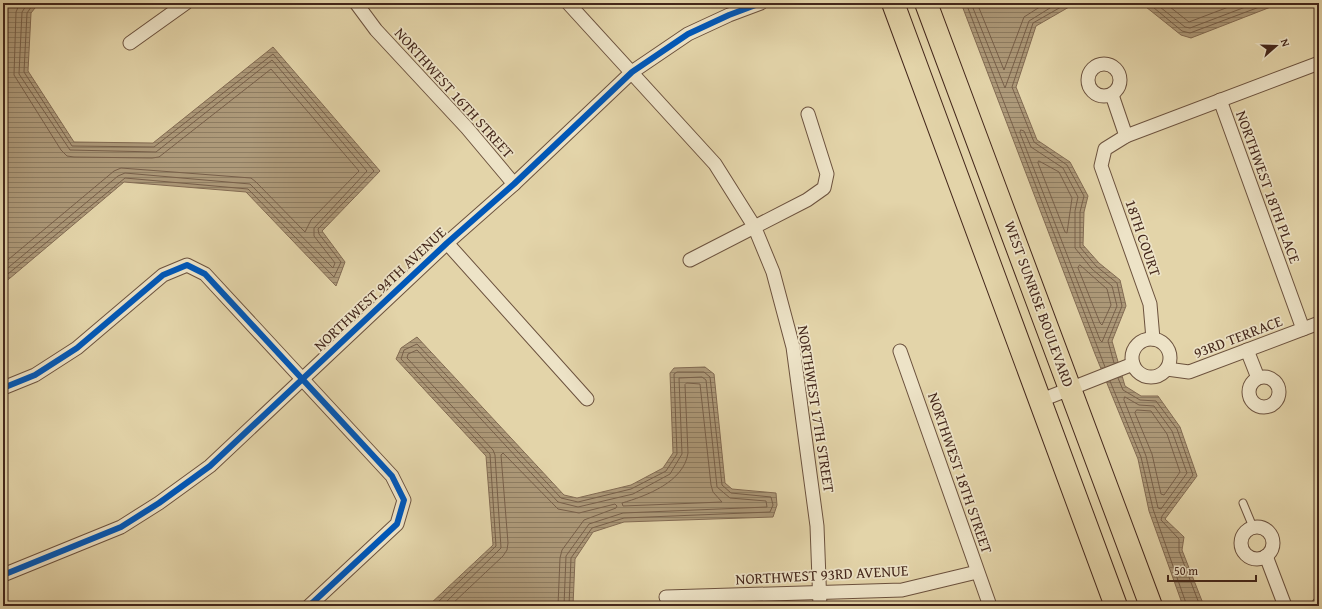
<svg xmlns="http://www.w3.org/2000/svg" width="1322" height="609" font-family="'Gentium Book Plus',serif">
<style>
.water{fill:url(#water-rules);stroke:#836b53}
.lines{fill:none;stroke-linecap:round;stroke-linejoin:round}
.shore{stroke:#78604a;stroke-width:1}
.service-casing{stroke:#6c523e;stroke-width:9}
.minor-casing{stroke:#6c523e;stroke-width:15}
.trunk-casing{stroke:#44271b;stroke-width:24}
.service{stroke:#ede3c7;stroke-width:7}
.minor{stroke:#ede3c7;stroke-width:13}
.trunk{stroke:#e3d4a9;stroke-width:22}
.cycleway-casing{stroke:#ede3c7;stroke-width:8}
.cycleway{stroke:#0057b8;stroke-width:6}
.labels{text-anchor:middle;stroke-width:3.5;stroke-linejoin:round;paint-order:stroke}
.street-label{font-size:15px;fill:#44271b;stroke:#ede3c7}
</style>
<defs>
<pattern id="water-rules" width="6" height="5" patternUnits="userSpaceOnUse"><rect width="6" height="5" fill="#ad9979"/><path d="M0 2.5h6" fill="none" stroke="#8e7d62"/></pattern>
</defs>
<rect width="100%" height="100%" fill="#e3d4a9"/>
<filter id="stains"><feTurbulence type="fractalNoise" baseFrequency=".005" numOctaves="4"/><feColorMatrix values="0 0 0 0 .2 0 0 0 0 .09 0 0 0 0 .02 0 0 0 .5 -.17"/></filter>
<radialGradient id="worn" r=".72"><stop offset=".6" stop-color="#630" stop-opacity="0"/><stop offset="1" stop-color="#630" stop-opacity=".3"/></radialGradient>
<g class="water">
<path d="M3,3H39L31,13L28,71L74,142L153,143L273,47L380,171L322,231L345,262L336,286L246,192L124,182L3,284Z"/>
<path d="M961,3H1076L1036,26L1016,87L1037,140L1070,162L1088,196L1084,212L1083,245L1099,263L1120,280L1126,306L1112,341L1125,386L1141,396H1158L1180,427L1197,476L1165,519L1184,537L1182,550L1204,606H1183L1149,511L1138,459L1095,354Z"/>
<path d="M1141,3H1281L1191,38L1181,35Z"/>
<path d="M417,337L564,495L577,498L631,485L663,468L673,453L670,373L674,368L705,367L714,374L725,483L732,489L776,493L777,505L773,517L624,522L593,532L575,559L573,606H428L493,545L486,456L396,359L401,348Z"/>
</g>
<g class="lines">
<g class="shore">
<path d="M966,3L1105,367"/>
<path d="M971,3L1005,88L1029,21L1058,3"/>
<path d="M977,3L1004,70L1024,17L1046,3"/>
<path d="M1068,3L1033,23L1012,87L1034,142L1067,165L1084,196L1080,212V247L1096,266L1117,283L1122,306L1108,341L1114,363"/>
<path d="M1148,3L1182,31L1190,33L1270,3"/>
<path d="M1155,3L1185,27L1190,28L1256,3"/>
<path d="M1165,3L1189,22L1239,3"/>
<path d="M1021,130L1024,131L1031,147L1063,168L1078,197L1075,211V248L1092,269L1112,286L1117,306L1102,342L1100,340L1020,133Z"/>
<path d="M1039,161L1059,172L1072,198L1067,233L1065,232L1038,163Z"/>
<path d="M3,264L114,171L121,168L251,178L256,182L305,232L311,220L359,171L271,69L159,157L152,158L74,157L67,156L61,150L14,75L16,12L20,3"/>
<path d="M1080,265L1107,289L1111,305L1102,325L1100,323L1078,268Z"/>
<path d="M3,272L118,176L125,173L250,184L333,268L335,263L314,236V228L367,171L272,60L156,152L70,150L19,74L22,12L28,3"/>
<path d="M3,278L125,178L248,189L334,277L341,262L319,234L318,229L374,171L273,54L154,147L72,146L24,72L27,13L34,3"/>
<path d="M1118,378L1123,390L1140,400L1156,401L1177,429L1193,475L1162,516L1161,520L1179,539V551L1200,606"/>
<path d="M1110,381L1141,457L1153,509L1187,606"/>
<path d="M687,383L700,384L711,485L713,492L722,502L623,506L622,503C646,496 684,482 688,453L685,385Z"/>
<path d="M1125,397L1139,405L1154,406L1172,431L1187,473L1161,509L1158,508L1146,456L1124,400Z"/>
<path d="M1137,410L1151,411L1167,434L1180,472L1164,495L1161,494L1152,454L1135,413Z"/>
<path d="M434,606L496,546L490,454L401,359L404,350L417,344L561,498L578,502L631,489L666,471L677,454L674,374L677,372H704L710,377L722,485L731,493L771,497L773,505L770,512L624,518L592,528L571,558L569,606"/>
<path d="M442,606L501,548L495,455L493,450L407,358L408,354L417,350L558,502L578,507L633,494L670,474L682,454L679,378L702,377L706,380L717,487L730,498L766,501L767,507L623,513L589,524L566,556L564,606"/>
<path d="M450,606L503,556L507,550L508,543L501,455L503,453L558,509L579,513L615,504L617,506L616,508L584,520L562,550L560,558L558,606"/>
</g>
<g class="service-casing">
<path id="service" d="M1243,503L1253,527"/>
</g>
<g class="minor-casing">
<g id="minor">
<path d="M356,3L376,30L467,128L514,184"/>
<path d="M568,3L715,164L754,226L773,272L793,347L817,526L820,606"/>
<path d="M130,43L186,3"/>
<circle cx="1104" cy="80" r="16"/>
<path d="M1112,95L1126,136"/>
<path d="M1220,100L1303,329"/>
<path d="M447,243L587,399"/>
<path d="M690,260L807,200L824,188L827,174L808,114"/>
<circle cx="1151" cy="358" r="19"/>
<path d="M1153,339L1150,304L1101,166L1105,149L1126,136L1319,63"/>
<path d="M1247,350L1258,378"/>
<path d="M900,351L990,606"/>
<path d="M1167,369L1189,372L1319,323"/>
<circle cx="1264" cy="392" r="15"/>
<path d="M3,388L35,375L77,348L163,275L187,265L205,274L392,476L404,500L397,524L309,606"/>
<path d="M1039,401L1133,364"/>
<circle cx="1257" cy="543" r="16"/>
<path d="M1266,556L1285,606"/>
<path d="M3,575L121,527L159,503L210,466L447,243L514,184L632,72L688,34L729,15L761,3"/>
<path d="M666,597L902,590L977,572"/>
<path d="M1318,606L1319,604"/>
</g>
</g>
<g class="trunk-casing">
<g id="trunk">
<path d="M893,3L1116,606"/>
<path d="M926,3L1151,606"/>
</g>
</g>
<use href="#service" class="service"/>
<use href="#minor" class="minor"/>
<use href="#trunk" class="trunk"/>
<g class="cycleway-casing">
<g id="cycleway">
<path d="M3,388L35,375L77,348L163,275L187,265L205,274L392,476L404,500L397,524L309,606"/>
<path d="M3,575L121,527L159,503L210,466L447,243L514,184L632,72L688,34L729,15L761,3"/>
</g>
</g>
<use href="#cycleway" class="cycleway"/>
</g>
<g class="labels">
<g class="street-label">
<text transform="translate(454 93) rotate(48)" y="5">NORTHWEST 16TH STREET</text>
<text transform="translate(1268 187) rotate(70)" y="5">NORTHWEST 18TH PLACE</text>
<text transform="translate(1143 238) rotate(71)" y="5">18TH COURT</text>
<text transform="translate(380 289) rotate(-43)" y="5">NORTHWEST 94TH AVENUE</text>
<text transform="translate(1039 304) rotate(70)" y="5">WEST SUNRISE BOULEVARD</text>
<text transform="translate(1238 337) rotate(-21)" y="5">93RD TERRACE</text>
<text transform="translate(816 409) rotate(81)" y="5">NORTHWEST 17TH STREET</text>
<text transform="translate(960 473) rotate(71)" y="5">NORTHWEST 18TH STREET</text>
<text transform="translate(822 575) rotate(-3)" y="5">NORTHWEST 93RD AVENUE</text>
</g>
</g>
<rect width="1322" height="609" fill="none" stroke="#e3d4a9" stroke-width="16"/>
<rect x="4" y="4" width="1314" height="601" fill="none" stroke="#44271b" stroke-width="2"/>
<rect x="8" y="8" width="1306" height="593" fill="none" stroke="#44271b"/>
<g transform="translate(1276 46) rotate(70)" stroke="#ede3c7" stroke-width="3" paint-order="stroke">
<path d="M0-3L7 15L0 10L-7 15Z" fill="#44271b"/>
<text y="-6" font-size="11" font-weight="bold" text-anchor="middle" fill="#44271b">N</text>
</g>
<path d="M1168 575v6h88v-6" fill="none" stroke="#44271b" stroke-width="2"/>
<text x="1174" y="575" font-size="12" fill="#44271b" stroke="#ede3c7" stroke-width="3" paint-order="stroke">50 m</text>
<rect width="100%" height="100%" filter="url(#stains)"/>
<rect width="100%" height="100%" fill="url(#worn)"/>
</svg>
